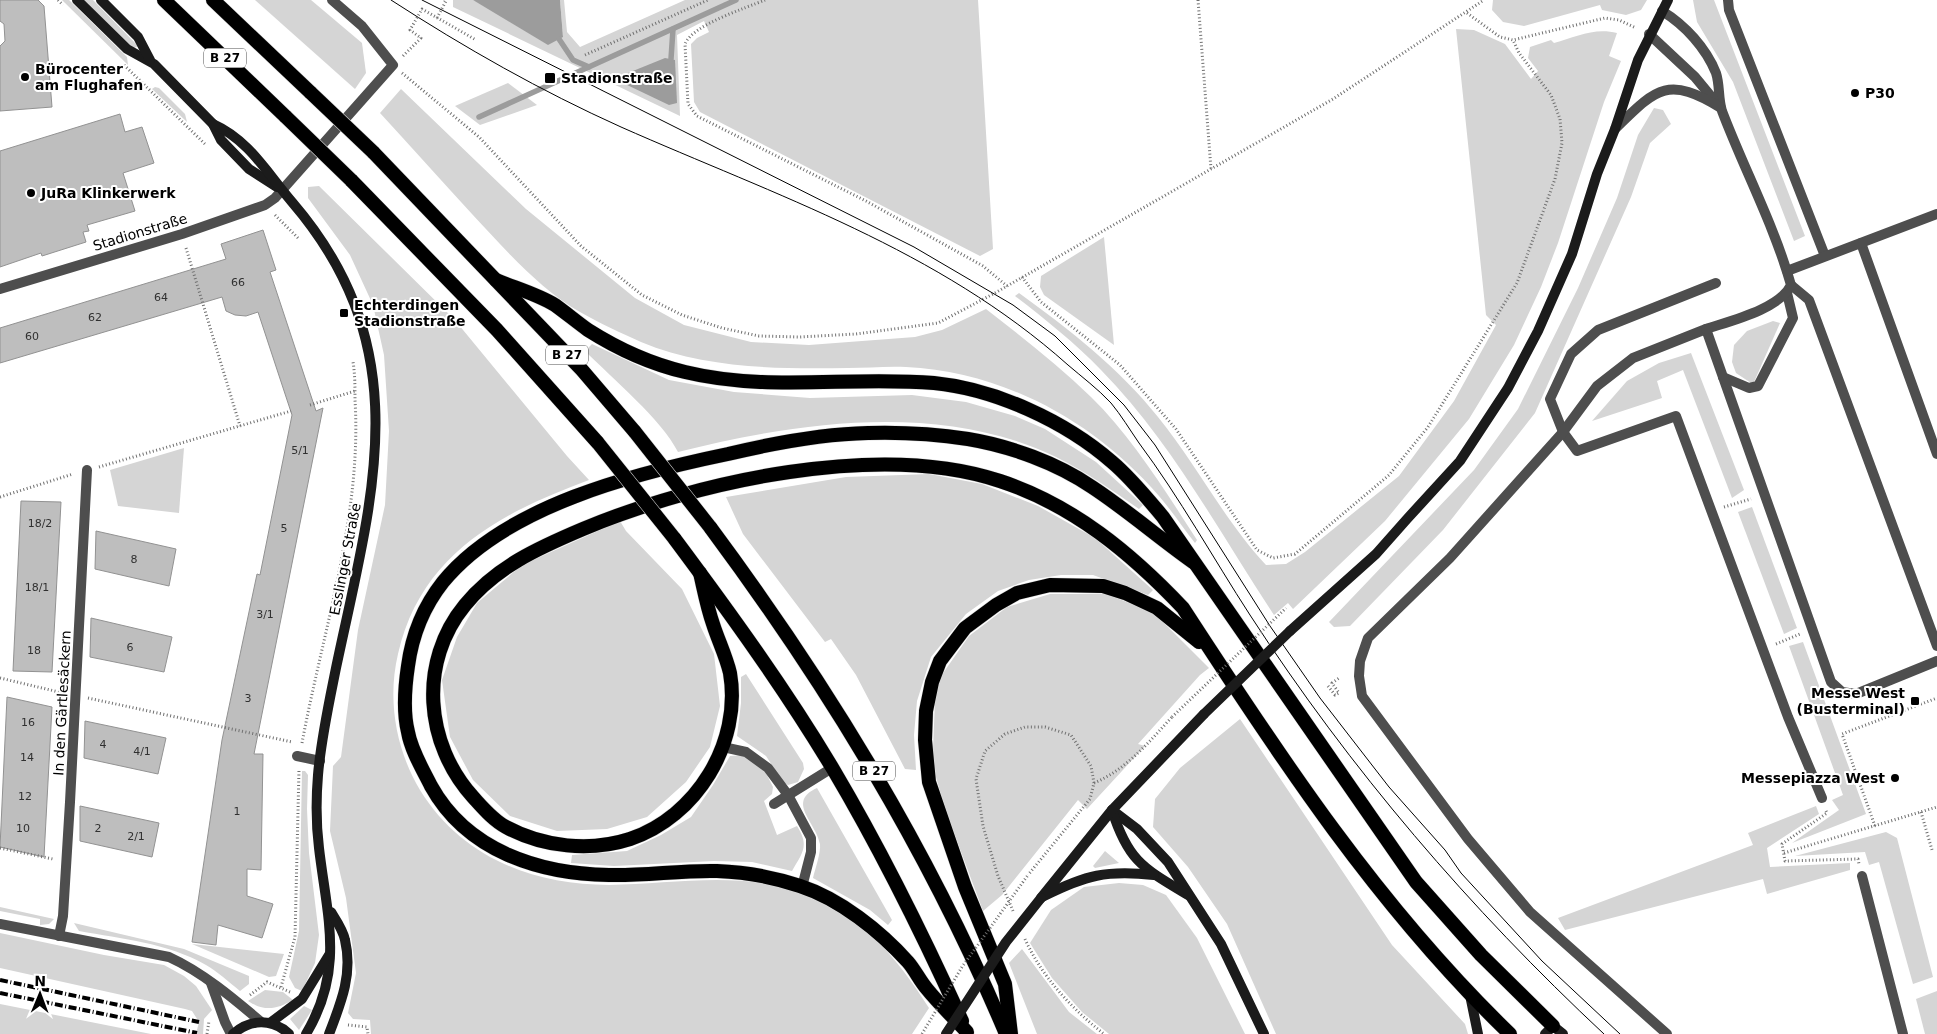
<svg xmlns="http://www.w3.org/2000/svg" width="1937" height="1034" font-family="'DejaVu Sans',sans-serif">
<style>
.green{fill:#d5d5d5}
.water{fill:#9c9c9c}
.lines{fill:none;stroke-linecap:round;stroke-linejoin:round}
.stream{stroke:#9c9c9c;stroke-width:5.5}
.building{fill:#bebebe;stroke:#929292}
.trunk-casing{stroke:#dbdbdb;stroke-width:15}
.path{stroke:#707070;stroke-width:3;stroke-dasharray:1 2.5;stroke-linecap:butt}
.service{stroke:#4e4e4e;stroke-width:10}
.minor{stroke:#4e4e4e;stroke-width:10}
.secondary{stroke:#1b1b1b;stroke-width:10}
.trunk{stroke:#000;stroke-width:14}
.tram{stroke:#000;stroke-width:1}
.rail{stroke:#000;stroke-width:4;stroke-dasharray:8 2.5 1 2.5;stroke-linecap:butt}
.trunk-bridge-casing{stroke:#dbdbdb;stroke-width:15;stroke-linecap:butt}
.path-bridge{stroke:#707070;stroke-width:3;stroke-dasharray:1 2.5;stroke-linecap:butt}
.secondary-bridge{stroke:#1b1b1b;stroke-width:10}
.trunk-bridge{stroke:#000;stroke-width:14}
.poi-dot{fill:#000;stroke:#fff;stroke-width:2}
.labels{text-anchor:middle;stroke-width:4;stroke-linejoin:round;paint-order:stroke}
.number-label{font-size:11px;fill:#303030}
.shield{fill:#fff;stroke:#4c4c4c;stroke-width:1}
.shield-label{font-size:12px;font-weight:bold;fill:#000}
.poi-label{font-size:14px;font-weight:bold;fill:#000;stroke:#fff;text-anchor:start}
.street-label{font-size:14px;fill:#000;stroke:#fff}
</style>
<rect width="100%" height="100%" fill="#fff"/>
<g class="green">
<path d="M62,0H69L127,57L128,65Z"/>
<path d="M84,0H93L138,46L133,49Z"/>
<path d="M255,0H311L362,43L366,73L355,89Z"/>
<path d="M453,0H473L563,37L560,0H564L567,32L580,47L685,0H978L993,249L980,256L700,112L694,102L691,44L697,38L709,32L704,21L677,35L680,116L453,7Z"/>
<path d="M1493,0H1647L1641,10L1626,15L1602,10L1600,5L1524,26L1503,22L1492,10Z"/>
<path d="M1693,0H1714L1805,236L1794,241L1733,82L1697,22Z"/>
<path d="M1456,29L1474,30L1505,44L1531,79L1538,71L1528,58L1530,47L1551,40L1554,43C1575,37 1595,27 1617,33L1609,56L1621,61L1604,102L1558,243L1541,287L1514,345L1469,419L1385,521L1293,609L1288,603L1274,615C1219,532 1171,441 1101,370C1075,343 1045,319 1015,296L1019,293C1070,330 1119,368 1158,417C1197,465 1224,520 1266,565L1286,564L1305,552L1399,476L1454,401L1496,325L1486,315Z"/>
<path d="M508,83L537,105L480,125L455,106Z"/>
<path d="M155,87L159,88L185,114L187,122L152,89Z"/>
<path d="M401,89L526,209L635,298L684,325L751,342L809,345L915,337L942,330L986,309C1022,337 1058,365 1091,397C1132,437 1166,492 1197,540L1195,543C1183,528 1172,511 1159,496C1095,422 1005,372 906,367C887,366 867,368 848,368C779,369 706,369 641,342C621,333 599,323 580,312C538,288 504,248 472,214C441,180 411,147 380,113Z"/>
<path d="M1654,108L1663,110L1671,124L1650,143L1631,197L1535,413L1443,530L1350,626L1334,627L1329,622L1474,470L1518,409L1578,288L1617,198L1638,135Z"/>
<path d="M319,186L454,319L567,456L589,480C500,513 421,554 398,654C387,700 396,750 420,790C461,857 533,885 609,885C673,884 743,870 804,894C863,917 896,956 929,1008L912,1034H371L370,1020L353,1019L348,1013L356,973L346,898L330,831L333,766L341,757L358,630L385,505L389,431L384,355L373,305L350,255L308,198V187Z"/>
<path d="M1104,237L1114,345L1044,295L1040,287L1041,276Z"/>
<path d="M1773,321L1780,323L1754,382L1751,383L1736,373L1732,362L1734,345L1747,331Z"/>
<path d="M592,344L669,380L734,392L810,398L912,395L966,402L1015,416L1045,429L1096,462L1143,505L1139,509C1112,490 1086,472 1056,457C940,401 798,422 678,452C662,420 612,378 585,351Z"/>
<path d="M1691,353L1744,490L1732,498L1683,370L1657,381L1662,398L1592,421L1627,381L1659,363Z"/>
<path d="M184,448L179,513L118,506L110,470Z"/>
<path d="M929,474L982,484L1038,506L1095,538L1153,590L1148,595L1093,575H1061L1029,580L998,591L966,614L931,657L917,701L914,735L916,770L905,769L856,675L831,639L825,642L743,534L726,497L846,477Z"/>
<path d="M1752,507L1797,628L1784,634L1738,512Z"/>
<path d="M620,521L626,531L682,589L714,654L720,706L710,747L686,782L647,817L607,829L557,831L510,816L473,780L450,737L442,680L457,637L477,603L522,565Z"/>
<path d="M1050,594H1106L1153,612L1209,668L1200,675L1138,744L1145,746L1087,809L1078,800L1002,895L983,911L944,806L936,777L933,750L935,699L941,676L969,636L1007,607Z"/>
<path d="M1803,642L1866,814L1792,843L1839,810L1832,800L1843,795L1789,646Z"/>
<path d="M746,674L803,763L804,769L798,782L788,785L783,782L766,756L737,736L741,703V677Z"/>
<path d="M1240,719L1392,945L1465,1024L1468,1034H1276L1227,924L1188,867L1153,827L1155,799L1180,768Z"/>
<path d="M744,755L765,771L773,787L772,794L764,801L777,835L797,826C810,846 802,853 792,871L752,862L714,861L614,866L571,863L572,855L627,851L661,835L691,817L713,785L730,756Z"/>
<path d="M302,771H305L308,775L307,809L309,853L319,935L315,963L302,991L295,988L289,977L299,931Z"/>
<path d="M817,788L892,920L888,925L870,910L813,878C815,869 821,853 820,844C816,822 786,802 817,788Z"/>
<path d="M1816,806L1819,814L1767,848L1770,867L1850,863V870L1767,894L1763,879L1565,930L1558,918L1753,845L1748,833Z"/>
<path d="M1886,832L1897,838L1933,977L1913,984L1879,862L1869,865L1865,852L1795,856Z"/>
<path d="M1105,851L1119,863L1095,868L1093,866Z"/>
<path d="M1119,883L1143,885L1166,895L1197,938L1245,1034H1109L1082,1012L1052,978L1030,943L1051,910L1084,887Z"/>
<path d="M0,907L54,919L49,924L40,925V919L0,911Z"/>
<path d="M74,923L184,949L249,976V984L240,991C229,982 218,972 206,965C168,943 122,939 79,931Z"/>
<path d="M0,933L104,955L164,965L184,976L196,986L212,1010L204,1019L203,1034H196L199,1022L192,1011L185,1009L0,968Z"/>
<path d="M192,944L284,954L276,976L269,977Z"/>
<path d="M1022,949L1069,1012L1097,1034H1037L1009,963Z"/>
<path d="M265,990L283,992L293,1000C277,1009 265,1012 248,1001Z"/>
<path d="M1937,991V1034H1925L1916,999Z"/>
<path d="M0,1004L151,1034H0Z"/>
<path d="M304,1006L312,1010L299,1030L290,1019Z"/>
</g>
<g class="water">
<path d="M473,0H560L563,37L548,45Z"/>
<path d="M665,58L675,60L677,103L669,105L625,84L628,73Z"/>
</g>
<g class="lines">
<g class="stream">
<path d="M559,39L573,60L589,67"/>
<path d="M671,59L673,29"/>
<path d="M479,117L736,0"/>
</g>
</g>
<g class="building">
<path d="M0,0H38L44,6L52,107L0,111V46L5,41L4,24L0,21Z"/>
<path d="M120,114L125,132L142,127L154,163L123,173L135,211L87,225L89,231L83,232L86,242L42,256L41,253L0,267V151Z"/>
<path d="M263,230L276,270L270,272L316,411L323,408L254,754H263L261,870L247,869V896L273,904L262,938L218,925L216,945L192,942L222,740L257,574L260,575L292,415L258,312L246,316L235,315L226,311L222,297L0,363V328L226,259L221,244Z"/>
<path d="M21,501L61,502L52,672L13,671Z"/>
<path d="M96,531L176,549L169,586L95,569Z"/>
<path d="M91,618L172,637L164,672L90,657Z"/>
<path d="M7,697L52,707L44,857L0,847Z"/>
<path d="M85,721L166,738L158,774L84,758Z"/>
<path d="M80,806L159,823L152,857L80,841Z"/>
</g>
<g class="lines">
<g class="trunk-casing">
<g id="trunk">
<path d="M164,0L286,117"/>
<path d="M213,0L311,93"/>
<path d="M373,152L582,370L635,432"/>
<path d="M351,180L497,330L598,443"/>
<path d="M496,280C515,288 537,294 555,305C566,313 577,322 588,330C618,349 651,364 685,372C767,392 850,376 934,383C995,389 1065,421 1112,462C1131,478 1147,498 1163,517L1416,882L1481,955L1553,1026"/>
<path d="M710,527C828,686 929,851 1006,1034"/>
<path d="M674,538C730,613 785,689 833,769C881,850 923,935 962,1021"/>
<path d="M700,573C704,590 707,607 713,624C718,640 726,656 730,673C742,743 696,817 630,839C590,852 543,847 506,827C493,820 483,808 473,797C425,744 418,662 465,605C496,567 538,548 583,529C697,481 880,441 1000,481C1073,505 1131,553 1183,608C1281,759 1380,909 1510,1034"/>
<path d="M967,1032C954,1018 939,1004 927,989C920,981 915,970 908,962C880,931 840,899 800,886C773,877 745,872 717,871C681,870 645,876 609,875C539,874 467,851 431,786C423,770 411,750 408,732C403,712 405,686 408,666C412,636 424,606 443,582C505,506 636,473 728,454C774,443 821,434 868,433C901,432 935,434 968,439C1010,446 1057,463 1092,487C1127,510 1159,538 1193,562"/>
<path d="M1011,1034L1005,984L965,887L929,782L925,740L926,711L932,682L940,661L965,628L996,605L1017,593L1050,585L1103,586L1125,593L1157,608L1199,642"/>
</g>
</g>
<g class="path">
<path d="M58,0L63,5"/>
<path d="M765,0C746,8 692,25 685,44L688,104L697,116L866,201L983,266L1007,286"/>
<path d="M1198,0L1211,169"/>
<path d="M1467,13L1500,37L1513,40L1605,18L1619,20L1636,28"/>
<path d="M437,18L446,1L444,0"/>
<path d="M585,55L708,0"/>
<path d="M403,56L421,38L410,30L422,9L476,40"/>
<path d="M124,65L206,145"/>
<path d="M402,73L479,137L581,246L642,295L682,315L722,328L759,336L799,337L856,334L938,323L995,293L1333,99L1484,0"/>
<path d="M275,215L299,239"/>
<path d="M186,248L240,426"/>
<path d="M1022,277L1041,302L1120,365L1176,429L1257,550L1273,558L1295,554L1389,475L1428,427L1517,283L1555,179L1562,143L1560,119L1551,95L1519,53L1513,40"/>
<path d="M310,405L355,391"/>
<path d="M99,467L291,411"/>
<path d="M0,497L73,474"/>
<path d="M1724,507L1751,499"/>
<path d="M1776,644L1800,634"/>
<path d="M0,678L63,693"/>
<path d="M1328,686L1335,695L1339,693L1332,683L1339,678"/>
<path d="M88,698L292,742"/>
<path d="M302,743C323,630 362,515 355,400C355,387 355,374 353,362"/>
<path d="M1094,783C1127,769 1148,743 1172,717"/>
<path d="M1826,811L1827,813L1782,844L1785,861L1858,859L1859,864"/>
<path d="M1921,812L1932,850"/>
<path d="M1875,826L1842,734L1937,698"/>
<path d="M0,848L53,859"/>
<path d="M1784,853L1937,807"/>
<path d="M1013,911L998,876L983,826L976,779L985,751L1005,734L1025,727H1045L1071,735L1091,766L1094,783L1090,799L1028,875"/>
<path d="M1025,939C1042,977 1072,1009 1104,1034"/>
<path d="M281,987L295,937L299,769"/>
<path d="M250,995L267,982L290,992"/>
<path d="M348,1025L367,1027L368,1034"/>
<path d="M207,1034L209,1021"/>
</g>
<g class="service">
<path d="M1728,0L1729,10L1825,256"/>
<path d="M1861,243L1937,454"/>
<path d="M1787,271L1937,214"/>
<path d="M1716,283L1598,330L1571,354L1550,399L1563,432L1577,451L1676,416L1788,717L1822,798"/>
<path d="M1791,285L1809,300L1937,646"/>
<path d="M1723,377L1749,388L1758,386L1793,318L1787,293"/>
<path d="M723,747L746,752L768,768L788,795L811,838V852L802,887"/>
<path d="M297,756L320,761"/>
<path d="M774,804L832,768"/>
<path d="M1862,876L1903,1034"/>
<path d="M1667,1034L1530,912L1468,839L1362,696L1359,676L1360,661L1368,638L1450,558L1563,432L1597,386L1633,358L1706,329L1831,682L1842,692L1856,694L1937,661"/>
</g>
<g class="minor">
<path d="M1662,11C1685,25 1706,48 1716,73C1720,85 1718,99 1722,111C1744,169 1774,225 1791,285C1780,309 1730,321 1706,329"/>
<path d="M1649,34L1695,77L1714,100"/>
<path d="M1615,129C1656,89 1667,75 1721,108"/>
<path d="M0,289L182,234L265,205L275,198L393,65L362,26L332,0"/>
<path d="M0,924L169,957C202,972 233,998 260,1021"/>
<path d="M59,936L63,916L70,802L87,470"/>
<path d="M211,983L225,1022L231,1034"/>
</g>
<g class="secondary">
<path d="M77,0L127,49L154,64L213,124L221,140L249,169L277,187"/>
<path d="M101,0L138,37L150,60"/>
<path d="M213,124C249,140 267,173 292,202C420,351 372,497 336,668C329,703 321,739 318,775C316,799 316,824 319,848C327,917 345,969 306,1034"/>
<path d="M1290,631L1376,554L1407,519L1460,461L1508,388L1538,331L1572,254L1597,174L1615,129L1638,60L1668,0"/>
<path d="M1112,810L1137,829L1168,862L1221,944L1264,1034"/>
<path d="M1112,810C1128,861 1143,868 1188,895"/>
<path d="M1044,896C1086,875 1106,870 1154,875"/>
<path d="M1041,898L1112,810L1204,714"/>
<path d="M1470,995L1478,1034"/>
<path d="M270,1023L302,999L329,955"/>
<path d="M233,1034C250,1019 272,1018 289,1034"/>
<path d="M329,1034C341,1003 353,974 345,940C343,930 336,920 331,912"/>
<path d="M1545,1034L1553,1026L1563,1034"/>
</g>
<use href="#trunk" class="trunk"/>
<g class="tram">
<path d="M391,0C465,48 541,91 621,127C777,196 938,249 1068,365C1082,377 1098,389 1111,403C1121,415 1130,430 1139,443C1180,498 1213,558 1250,615C1350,769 1470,909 1604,1034"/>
<path d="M422,0L914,247L1013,305L1055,336L1124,405L1155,445L1270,626L1320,698L1389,787L1445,850L1461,873L1542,961L1620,1034"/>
</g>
<g class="rail">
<path d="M0,980L199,1022"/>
<path d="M0,993L197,1033"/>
</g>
<g class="trunk-bridge-casing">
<g id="trunk-bridge">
<path d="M311,93L373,152"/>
<path d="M286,117L351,180"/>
<path d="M635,432L710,527"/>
<path d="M598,443L674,538"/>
</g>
</g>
<g class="path-bridge">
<path d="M1172,717L1286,608"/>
<path d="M922,1034L962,967L1028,875"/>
</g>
<g class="secondary-bridge">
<path d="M1204,714L1290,631"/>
<path d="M946,1034L1006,942L1041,898"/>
</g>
<use href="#trunk-bridge" class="trunk-bridge"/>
</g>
<g class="poi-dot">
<circle cx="25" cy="77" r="5"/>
<rect x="544" y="72" width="12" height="12" rx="2.5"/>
<circle cx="1855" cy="93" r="5"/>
<circle cx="31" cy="193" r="5"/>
<rect x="339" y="308" width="10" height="10" rx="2.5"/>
<rect x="1910" y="696" width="10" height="10" rx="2.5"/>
<circle cx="1895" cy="778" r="5"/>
</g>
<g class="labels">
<g class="number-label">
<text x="238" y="286">66</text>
<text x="161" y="301">64</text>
<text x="95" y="321">62</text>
<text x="32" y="340">60</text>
<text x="300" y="454">5/1</text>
<text x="40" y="527">18/2</text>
<text x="284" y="532">5</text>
<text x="134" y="563">8</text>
<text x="37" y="591">18/1</text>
<text x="265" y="618">3/1</text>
<text x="130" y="651">6</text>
<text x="34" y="654">18</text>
<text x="248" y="702">3</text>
<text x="28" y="726">16</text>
<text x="103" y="748">4</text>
<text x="142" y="755">4/1</text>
<text x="27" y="761">14</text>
<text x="25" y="800">12</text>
<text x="237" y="815">1</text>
<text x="23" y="832">10</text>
<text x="98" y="832">2</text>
<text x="136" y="840">2/1</text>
</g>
<g class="shield">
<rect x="204" y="48.5" width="42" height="19" rx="4"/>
<rect x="546" y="345.5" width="42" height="19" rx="4"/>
<rect x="853" y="761.5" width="42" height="19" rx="4"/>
</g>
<g class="shield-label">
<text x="225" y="62">B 27</text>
<text x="567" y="359">B 27</text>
<text x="874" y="775">B 27</text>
</g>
<g class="poi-label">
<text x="35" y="74">Bürocenter<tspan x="35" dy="16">am Flughafen</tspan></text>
<text x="561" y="83">Stadionstraße</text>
<text x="1865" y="98">P30</text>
<text x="41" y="198">JuRa Klinkerwerk</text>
<text x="354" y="310">Echterdingen<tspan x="354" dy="16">Stadionstraße</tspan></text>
<text x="1905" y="698" text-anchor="end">Messe West<tspan x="1905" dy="16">(Busterminal)</tspan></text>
<text x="1885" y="783" text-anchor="end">Messepiazza West</text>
</g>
<g class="street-label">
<text transform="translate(140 232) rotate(-17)" y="5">Stadionstraße</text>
<text transform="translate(345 559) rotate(-79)" y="5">Esslinger Straße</text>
<text transform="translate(62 703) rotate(-87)" y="5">In den Gärtlesäckern</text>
</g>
</g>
<g transform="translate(40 994) rotate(1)" stroke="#ffffff" stroke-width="4" paint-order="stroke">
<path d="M0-4L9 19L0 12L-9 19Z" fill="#000000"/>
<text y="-8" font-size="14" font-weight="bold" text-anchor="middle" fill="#000000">N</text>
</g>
</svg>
